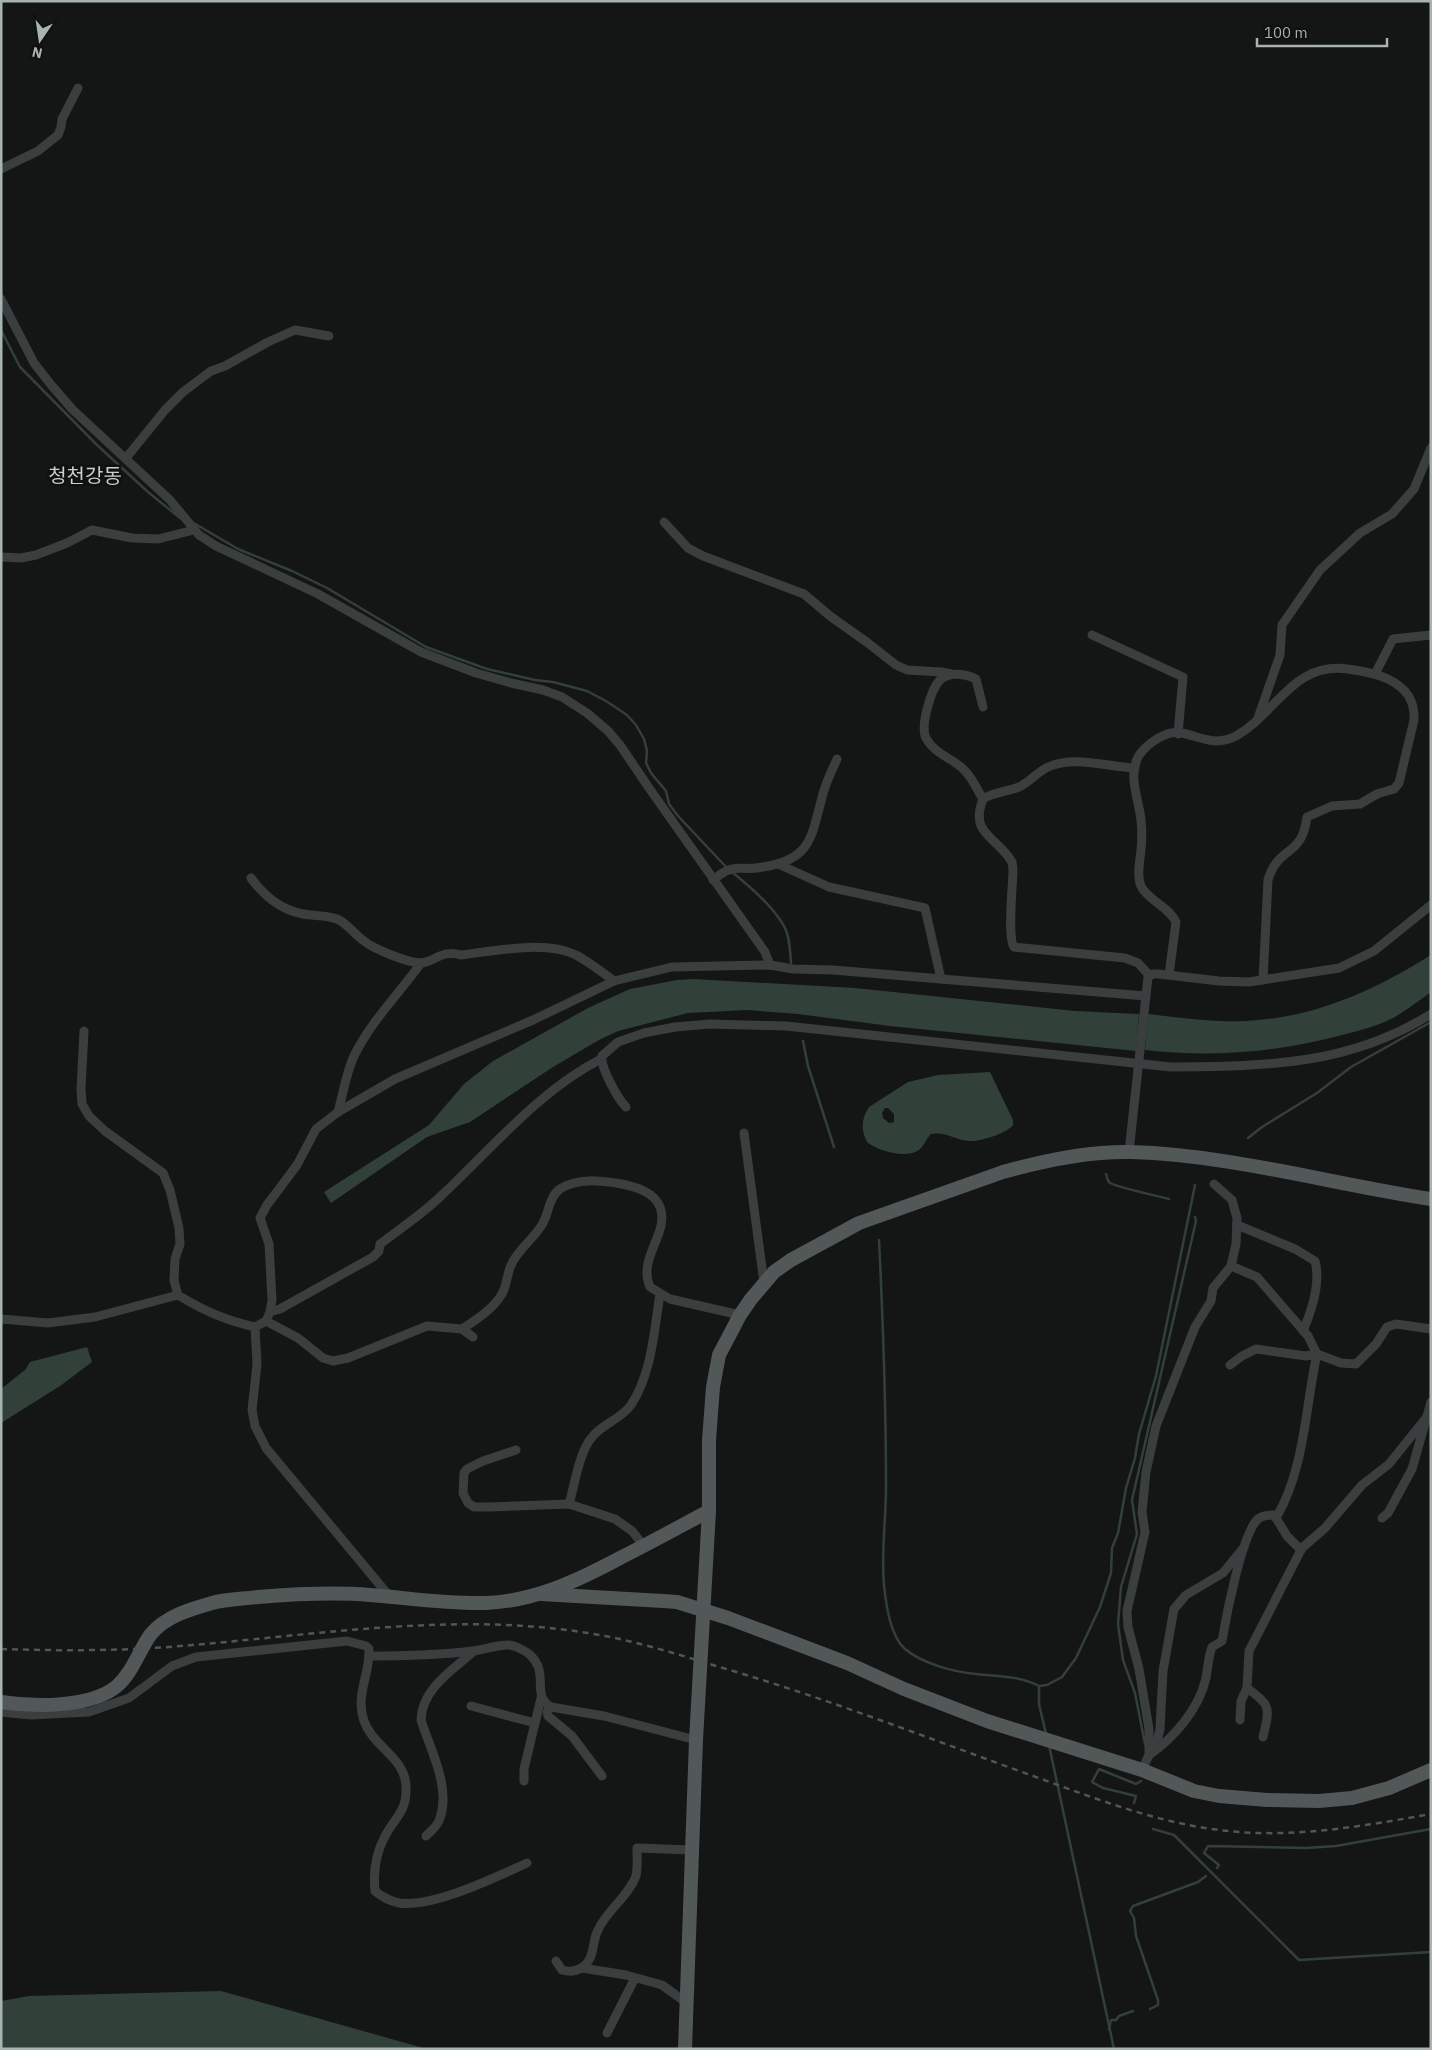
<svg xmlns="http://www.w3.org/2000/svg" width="1432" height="2050" font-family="'IBM Plex Sans','Noto Sans KR',sans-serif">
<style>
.water{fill:#32403a;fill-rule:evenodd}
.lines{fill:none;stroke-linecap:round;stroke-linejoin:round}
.stream{stroke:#32403a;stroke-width:2.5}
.street{stroke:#3a3e3e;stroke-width:9}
.primary{stroke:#515857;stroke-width:14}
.rail{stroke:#505655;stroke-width:2.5;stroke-dasharray:6 5;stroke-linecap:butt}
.labels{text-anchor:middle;stroke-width:5;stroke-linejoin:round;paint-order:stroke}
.quarter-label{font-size:20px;fill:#c7d0cf;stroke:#0f1010}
</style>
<rect width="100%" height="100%" fill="#141515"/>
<g class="water">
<path d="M1431,955V992C1418,1001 1406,1011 1393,1018C1378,1026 1361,1030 1346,1034C1280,1052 1213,1058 1145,1050L1148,1014C1183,1018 1223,1024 1258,1020C1321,1015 1378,988 1431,955Z"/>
<path d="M693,979L855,988L1075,1011L1139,1014L1136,1051L890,1026L798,1014L747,1010L688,1013L618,1031L599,1040L553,1067L470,1122L427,1137L331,1203L324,1192L429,1125L464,1084L493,1061L588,1008L630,989L677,980Z"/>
<path d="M990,1072L1013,1120V1125C1008,1133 979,1142 969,1141C955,1140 946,1131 931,1134C926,1139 924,1146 919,1150C907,1159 877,1151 867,1142C861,1130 861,1119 869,1107L908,1082L938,1075ZM885,1108H888L894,1114V1122L889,1123L883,1118L882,1113Z"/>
<path d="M87,1347L92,1362L60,1386L1,1423V1389L25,1370L30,1362Z"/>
<path d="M221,1991L427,2049H1V2001L29,1996Z"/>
</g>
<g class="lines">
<g class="stream">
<path d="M1,330L20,367L97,445L148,492L180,518"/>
<path d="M192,522L238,549L292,571L327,588L426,647L487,669L535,680L553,682L587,691L606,701L627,715L636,725L644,739L647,751L646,763L651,773L666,791L669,804L678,816L728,869"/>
<path d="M732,872C750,887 772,905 784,926C790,937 790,951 791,963"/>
<path d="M803,1041L808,1066L834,1147"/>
<path d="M1248,1138L1262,1127L1317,1093L1351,1067L1431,1022"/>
<path d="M1106,1174C1107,1177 1107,1180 1109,1182C1113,1187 1159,1196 1169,1199"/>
<path d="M879,1240C883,1322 886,1404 886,1486C886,1519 881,1553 884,1585C886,1604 890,1636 905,1649C923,1664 954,1672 976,1674C997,1676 1020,1676 1039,1686"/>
<path d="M1046,1734L1039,1704V1686L1047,1685L1062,1677L1076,1658L1100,1607L1111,1573L1112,1548L1118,1533L1126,1488L1135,1458L1139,1434L1156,1376L1195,1185"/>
<path d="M1145,1744L1135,1693L1123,1660L1118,1624L1121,1587L1137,1534L1132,1500L1196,1221L1195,1217"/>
<path d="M1049,1745L1114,2049"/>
<path d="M1134,1803L1136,1796L1103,1788L1092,1782L1099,1769L1136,1784L1141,1781"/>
<path d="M1153,1829L1174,1835L1299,1960L1431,1952"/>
<path d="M1217,1868L1219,1865L1204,1853L1208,1846L1306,1848L1336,1846L1431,1829"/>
<path d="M1150,2009L1158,2005V2000L1136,1936L1134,1918L1130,1911L1133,1906L1198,1882L1206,1876"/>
<path d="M1109,2029L1111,2020H1116L1119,2016L1133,2011"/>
</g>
<g class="street">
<path d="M1,169L38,151L58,135L61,127L62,119L78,88"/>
<path d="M1,299L34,363L52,386L73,410L170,500L199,535L216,546L318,594L421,652L476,673L511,683L543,690L562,697L587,713L608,731L620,745L649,788L765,952L770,965"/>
<path d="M126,458L165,410L183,392L211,371L225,366L268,342L295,330L329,336"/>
<path d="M664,522L688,548L703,556L804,594L830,616L868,643L896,665L907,670L941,672L952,674"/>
<path d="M1,557L21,558L36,555L67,543L92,530L132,538L158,539L194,530"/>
<path d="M1092,635L1183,677L1178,734"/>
<path d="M1375,674L1393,639L1431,635"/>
<path d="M1258,718L1280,655L1282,625L1320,570L1360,533L1392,514L1414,489L1431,448"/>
<path d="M1135,768C1108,767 1074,755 1048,767C1037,772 1030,782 1019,787C1007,792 994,792 983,799C969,835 997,836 1012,862L1013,869C1013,884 1007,937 1014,947L1125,958L1138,963L1150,976"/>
<path d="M983,799C976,788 972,776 961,767C949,757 934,753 926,738C920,726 931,689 940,680C950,671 966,674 976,679L983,707"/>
<path d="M778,864L829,887L925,908L941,979"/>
<path d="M251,878C264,896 280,910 303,914C314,916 327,915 337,919C347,923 355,935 364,941C374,949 408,963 421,963C435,962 442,949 461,955C494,951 545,940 576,955C589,962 602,972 614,981"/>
<path d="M713,880C736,861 739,872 763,867C813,859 811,836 823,794C826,782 832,770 837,759"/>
<path d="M1169,975L1176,922C1169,907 1151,902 1142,888C1136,878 1140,861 1141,850C1142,841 1142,830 1141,820C1139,800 1128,777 1138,757C1144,747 1156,738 1167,734C1187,726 1208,751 1236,736C1278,712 1292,662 1348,669C1362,671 1375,673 1388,679C1406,688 1415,700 1414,720L1399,783L1394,789L1377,794L1360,804L1332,806L1307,817C1306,823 1305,830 1302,836C1294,854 1276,852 1268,880L1263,980"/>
<path d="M84,1031L81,1089L82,1104L89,1116L105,1131L163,1173L170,1190L179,1228L180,1244L175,1259L174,1281L178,1295C204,1311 225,1320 255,1327L266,1321L270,1312L272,1300L269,1244L260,1218L267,1205L297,1165L316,1129L338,1112L395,1079L533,1020L614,981L672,967L770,965L793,969L833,970L1146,996"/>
<path d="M626,1107C618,1099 600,1067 602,1056L618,1042L644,1033L675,1027L710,1024L786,1026L1171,1067C1265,1066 1348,1066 1431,1014"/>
<path d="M338,1112C343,1094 346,1073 354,1056C371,1021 399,994 421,963"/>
<path d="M744,1133L764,1283"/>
<path d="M1129,1152L1148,977L1152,974H1159L1219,981L1249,982L1339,968L1374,951L1431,905"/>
<path d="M1237,1225L1295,1249L1315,1261C1321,1283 1312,1310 1303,1331"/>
<path d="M1231,1266L1257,1277L1308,1336L1317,1354L1341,1363L1356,1364L1376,1344L1387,1327L1396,1324L1431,1329"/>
<path d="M270,1312L280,1309L373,1257L379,1251L380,1244C401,1228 424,1213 443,1194C492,1148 540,1090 601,1059"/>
<path d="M1,1319L48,1323L95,1317L178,1295"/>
<path d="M266,1321L298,1338L323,1358L333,1361L348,1358L427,1326L462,1329L473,1337"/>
<path d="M255,1327L257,1364L252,1410L255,1426L266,1448L390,1597"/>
<path d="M462,1329C476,1320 493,1309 502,1294C507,1285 507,1274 511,1265C518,1249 535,1238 543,1223C549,1212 549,1197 560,1189C578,1177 602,1181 622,1184C636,1187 654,1192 660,1207C670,1233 637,1258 650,1287L670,1299L740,1315"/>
<path d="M1230,1365L1242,1356L1256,1349L1306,1356L1317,1354C1305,1408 1305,1469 1276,1518L1287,1536L1301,1550"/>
<path d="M516,1450L483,1461L467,1469L464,1473L463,1493L468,1503L474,1507H489L569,1504L615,1519L632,1531L644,1546"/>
<path d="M569,1504C575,1484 579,1451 593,1436C604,1423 621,1419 631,1405C652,1373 654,1331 660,1294"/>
<path d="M1382,1518L1388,1513L1412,1469L1431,1402"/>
<path d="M369,1656C403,1656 439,1655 473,1651C484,1650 496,1645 508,1645C514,1645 524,1650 529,1654C551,1673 530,1695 551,1707L604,1716L696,1740"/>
<path d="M1247,1688C1271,1706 1270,1707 1263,1737"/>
<path d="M471,1706L535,1723"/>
<path d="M551,1707L547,1712L548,1716L572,1736L602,1776"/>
<path d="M1,1712L31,1715L89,1712L129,1698L172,1666L196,1657L347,1641L366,1646L369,1649C370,1676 355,1694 364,1721C373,1747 406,1758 406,1787C407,1812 395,1817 385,1836C376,1853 373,1872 375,1891C382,1897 390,1901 399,1903C433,1908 496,1877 527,1863"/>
<path d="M1240,1720L1241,1701L1247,1688L1249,1651L1302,1548L1325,1528L1362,1485L1389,1464L1426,1418"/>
<path d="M1150,1753L1158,1738L1160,1729L1163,1671L1174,1609L1186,1595L1223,1573L1244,1547"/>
<path d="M1149,1755C1174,1738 1199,1709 1206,1678C1208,1667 1208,1658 1212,1647L1222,1641C1226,1617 1242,1533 1258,1519C1262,1516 1269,1515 1273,1515L1276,1518"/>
<path d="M1142,1770L1149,1755V1729L1139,1669L1128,1627L1127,1611L1145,1532L1142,1512L1146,1472L1156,1426L1195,1327L1211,1301L1213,1288L1231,1266L1236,1244L1237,1218L1232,1200L1214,1184"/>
<path d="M524,1781V1769L541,1698"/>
<path d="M426,1836C431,1831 438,1826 440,1818C451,1787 430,1749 421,1720C422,1688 453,1670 474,1651"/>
<path d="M556,1961L562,1970C569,1972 575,1972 581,1968C596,1959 591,1943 598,1930C607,1910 628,1897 636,1876C638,1867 637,1857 637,1848L692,1850"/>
<path d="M582,1968L626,1975L662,1985L687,2003"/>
<path d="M607,2033L635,1978"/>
</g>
<g class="primary">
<path d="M541,1594L663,1601L677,1602L728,1618L847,1663L904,1689L987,1721L1142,1770L1194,1791L1219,1796L1267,1800L1319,1801L1352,1798L1389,1788L1431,1770"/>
<path d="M1,1702C33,1707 91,1708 117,1686C133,1672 139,1650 151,1634C166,1616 191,1609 212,1603C227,1599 243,1599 258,1597C295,1594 333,1592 370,1595C408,1598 447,1604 486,1603C535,1601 577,1581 620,1558C650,1543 679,1527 709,1511"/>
<path d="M685,2049L696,1740L709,1511V1440L713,1387L719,1355L740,1315L751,1299L774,1272L791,1260L859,1223L1003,1172C1042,1161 1090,1151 1131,1152C1232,1155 1331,1184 1431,1199"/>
</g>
<path class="rail" d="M1,1649C65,1651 129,1651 192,1645C323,1634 457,1612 588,1633C632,1640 674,1653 716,1666C820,1696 920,1735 1022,1772C1084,1794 1147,1820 1212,1829C1285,1840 1358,1827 1431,1814"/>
</g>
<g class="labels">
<g class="quarter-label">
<text x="85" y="483">청천강동</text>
</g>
</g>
<rect width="1432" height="2050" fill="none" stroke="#a7b4b1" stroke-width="5"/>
<g transform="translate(40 40) rotate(193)" stroke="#0f1010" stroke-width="4" paint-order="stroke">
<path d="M0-4L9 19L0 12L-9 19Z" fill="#a7b4b1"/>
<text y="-8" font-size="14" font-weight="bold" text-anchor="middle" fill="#a7b4b1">N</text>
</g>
<path d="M1257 38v8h130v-8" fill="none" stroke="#a7b4b1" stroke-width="2.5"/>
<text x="1264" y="38" font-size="15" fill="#a7b4b1" stroke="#0f1010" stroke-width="4" paint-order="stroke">100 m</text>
</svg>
